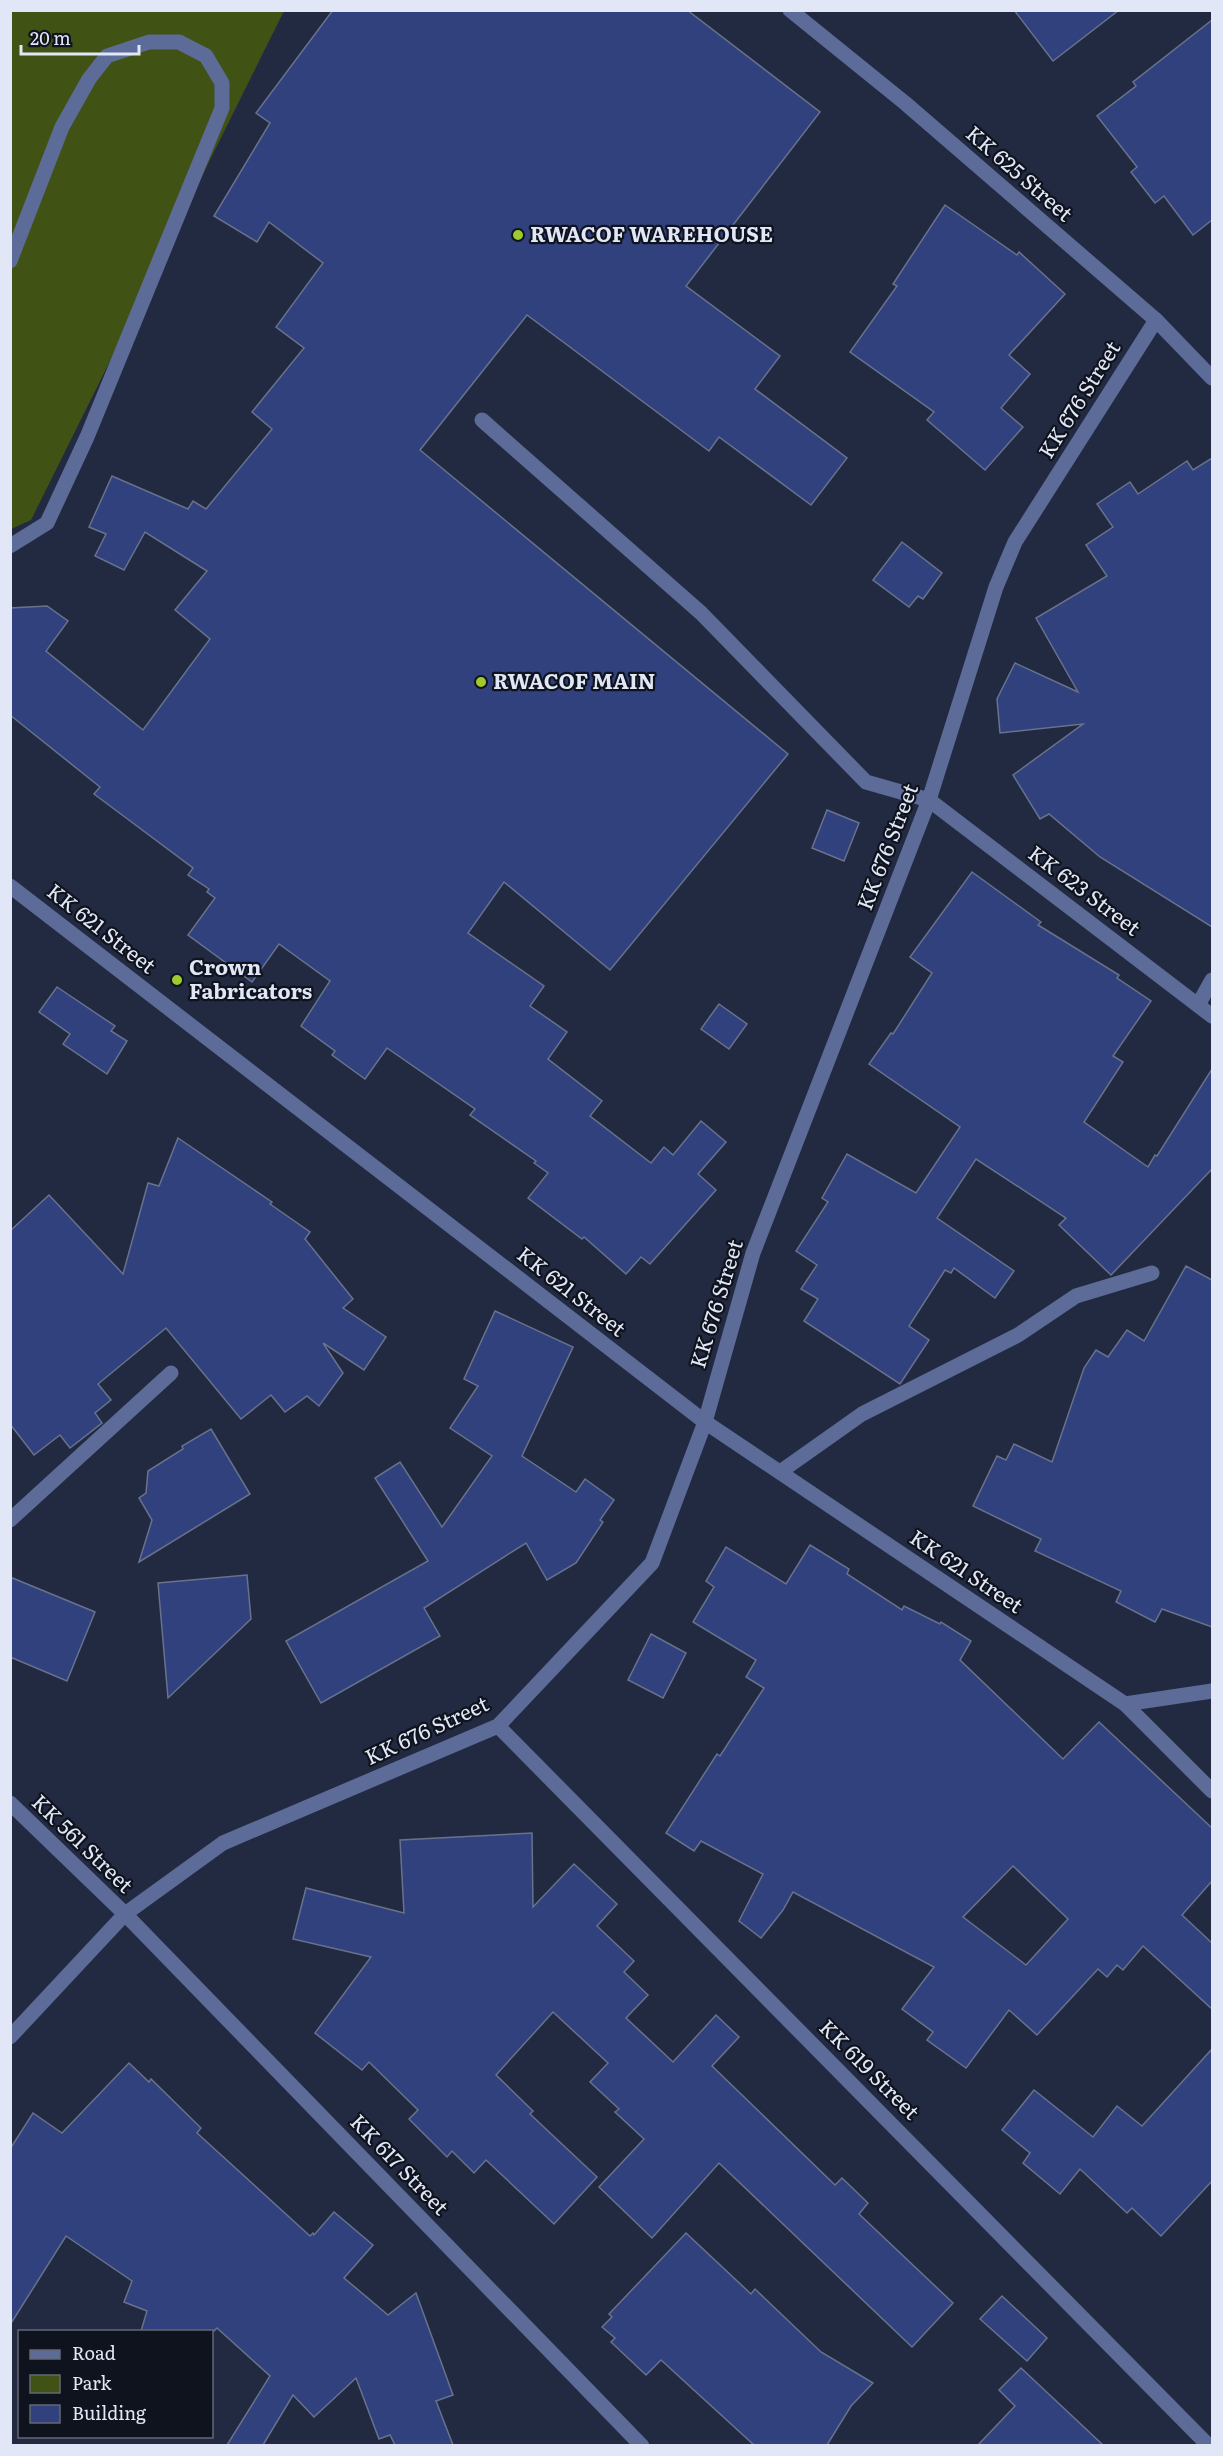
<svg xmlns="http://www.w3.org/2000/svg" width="1223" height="2456" font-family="Literata,serif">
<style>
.green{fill:#405314}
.building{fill:#30417d;stroke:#68728d;stroke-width:1.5;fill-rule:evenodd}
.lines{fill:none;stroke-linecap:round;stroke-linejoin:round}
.lane{stroke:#5c6b98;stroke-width:15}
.street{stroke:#5c6b98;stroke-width:15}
.poi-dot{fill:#9eca2e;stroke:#0f131d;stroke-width:2}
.labels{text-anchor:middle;stroke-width:4.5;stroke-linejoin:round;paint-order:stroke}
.street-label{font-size:21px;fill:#e1e7f6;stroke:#0f131d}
.poi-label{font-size:21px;font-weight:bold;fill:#e1e7f6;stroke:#0f131d;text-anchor:start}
</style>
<rect width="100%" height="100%" fill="#222a41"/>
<path class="green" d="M11,11H284L31,520L11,529Z"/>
<g class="building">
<path d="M333,10H687L820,112L686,286L780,356L755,389L847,458L811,505L719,437L709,451L527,315L420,450L788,754L610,970L504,882L468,933L544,986L530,1006L567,1032L548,1059L602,1101L590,1116L651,1163L664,1147L673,1155L701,1121L726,1142L698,1174L716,1190L650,1264L641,1257L626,1274L584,1237L582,1239L528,1198L548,1173L534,1163L536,1161L470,1115L475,1109L387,1048L365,1079L332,1055L335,1051L301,1026L330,981L279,944L252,982L188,935L215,898L207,892L209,889L188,875L193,868L94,794L100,787L10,715V608L47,606L68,621L46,651L143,730L210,639L175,610L207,571L145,532L124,570L95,556L106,534L89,527L112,476L188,509L193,501L206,509L272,429L252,412L304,348L276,327L323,263L269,222L257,242L214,216L270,123L256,113Z"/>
<path d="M1014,10H1119L1053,61Z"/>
<path d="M1212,20V220L1193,235L1164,196L1155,203L1131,172L1137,167L1097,116L1136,86L1133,82Z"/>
<path d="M945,205L1017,255L1019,252L1065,294L1009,355L1030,374L1001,408L1023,427L985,470L927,420L934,412L850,352L897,286L893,284Z"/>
<path d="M1212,458V927L1100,857L1049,814L1040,819L1013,775L1083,724L1000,733L997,699L1015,663L1078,692L1036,618L1107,576L1086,545L1113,527L1097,504L1130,482L1138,494L1187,461L1193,470Z"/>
<path d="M902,542L942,573L923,599L918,596L909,607L873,580Z"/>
<path d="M827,810L859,823L844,861L812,848Z"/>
<path d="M972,872L1041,922L1038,925L1119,975L1117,978L1151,1001L1113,1056L1123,1062L1084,1122L1148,1167L1155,1155L1157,1156L1212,1069V1169L1111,1275L1059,1225L1066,1218L976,1159L937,1218L1014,1271L995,1298L954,1268L951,1273L945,1270L909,1326L929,1340L900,1384L804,1321L818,1299L801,1289L817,1265L796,1251L828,1202L822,1198L847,1154L916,1193L960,1127L869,1064L891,1033L893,1034L932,973L910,957Z"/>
<path d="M57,987L115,1026L111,1031L127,1041L107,1074L63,1044L70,1034L39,1012Z"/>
<path d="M719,1004L747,1024L729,1049L701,1029Z"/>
<path d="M178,1138L272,1202L270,1204L310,1232L305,1239L353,1299L343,1308L386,1337L364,1370L323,1343L343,1373L319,1406L307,1396L285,1412L271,1395L241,1419L166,1328L98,1384L111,1400L95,1413L102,1423L70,1448L60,1435L34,1455L10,1424V1231L49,1195L123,1274L148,1183L159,1186Z"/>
<path d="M1186,1266L1212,1280V1627L1162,1609L1155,1622L1116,1602L1121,1591L1035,1551L1041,1539L973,1506L997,1456L1006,1460L1014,1444L1052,1462L1084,1368L1096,1350L1108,1357L1127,1330L1144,1341Z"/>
<path d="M495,1311L573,1347L522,1456L576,1492L585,1479L614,1500L600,1520L603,1522L576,1563L547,1580L526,1543L424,1608L440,1636L321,1703L286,1641L428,1561L375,1478L400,1462L442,1527L492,1456L450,1428L478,1386L464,1379Z"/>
<path d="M211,1429L250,1494L139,1562L152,1520L139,1498L146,1493L148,1471L183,1449L182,1446Z"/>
<path d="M810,1545L849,1569L847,1574L902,1610L904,1606L940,1624L941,1622L971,1641L960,1660L1063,1759L1099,1722L1212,1828V1881L1182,1915L1212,1943V2009L1143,1946L1123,1970L1117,1965L1107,1977L1098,1969L1037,2035L1009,2010L966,2068L927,2040L933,2032L902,2009L934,1967L793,1892L783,1910L761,1938L739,1921L763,1874L701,1841L694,1851L666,1833L717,1754L720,1756L764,1688L746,1677L756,1660L693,1622L714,1587L706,1581L726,1547L786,1584ZM1013,1866L1068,1919L1026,1965L963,1917Z"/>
<path d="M247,1575L251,1619L168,1698L158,1583Z"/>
<path d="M10,1577L95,1612L67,1681L10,1657Z"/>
<path d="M651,1634L686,1653L663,1698L628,1680Z"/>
<path d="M532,1833L533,1907L574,1864L617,1904L597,1926L634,1961L624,1972L648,1995L626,2018L673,2062L716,2015L739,2037L712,2066L835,2185L842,2178L868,2203L859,2214L953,2303L912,2347L719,2163L652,2238L599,2187L644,2139L615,2112L619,2109L590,2082L608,2063L553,2012L496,2075L533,2111L530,2114L597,2177L554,2224L486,2160L474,2173L452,2151L447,2157L409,2119L418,2110L369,2062L362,2070L315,2033L371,1957L293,1939L306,1888L404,1913L400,1840Z"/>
<path d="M1212,2049V2181L1161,2236L1132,2208L1127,2213L1080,2169L1060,2194L1023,2163L1030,2153L1002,2130L1034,2090L1093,2137L1117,2106L1142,2126Z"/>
<path d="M129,2063L149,2082L151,2079L201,2128L197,2133L310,2236L313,2233L314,2235L334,2212L373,2245L344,2278L388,2315L416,2293L453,2395L436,2401L453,2445H395L390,2435L379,2439L356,2378L314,2417L293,2395L263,2445H227L270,2376L217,2328L214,2331H141L147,2311L124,2302L132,2281L66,2236L10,2325V2149L33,2113L62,2133Z"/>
<path d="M686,2233L751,2294L755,2289L821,2352L873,2383L851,2406L827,2445H754L661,2360L646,2375L611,2342L615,2338L602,2327L612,2317L609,2314Z"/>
<path d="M1002,2296L1047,2338L1027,2361L980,2319Z"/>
<path d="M1021,2368L1103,2445H978L1015,2406L999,2390Z"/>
</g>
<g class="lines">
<g class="lane">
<path d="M10,261L62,127L89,79L107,56L149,42H179L206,56L222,83V108L87,437L47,523L10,546"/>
<path d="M482,420L701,613L866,782L929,800"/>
<path d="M1198,1005L1212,980"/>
</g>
<g class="street">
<path d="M790,10L905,103L1156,320L1212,378"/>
<path d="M929,800L1212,1016"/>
<path d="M10,886L705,1422L1125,1704L1212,1791"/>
<path d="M780,1472L862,1414L1018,1335L1076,1296L1152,1273"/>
<path d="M10,1520L171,1373"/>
<path d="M1125,1704L1212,1691"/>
<path d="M498,1726L1209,2446"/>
<path d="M10,1803L125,1914L642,2446"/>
<path d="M10,2037L125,1914L223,1843L498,1726L652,1563L705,1422L753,1253L929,800L996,587L1015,542L1156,320"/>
</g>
</g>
<g class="poi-dot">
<circle cx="518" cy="235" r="6"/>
<circle cx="481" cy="682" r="6"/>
<circle cx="177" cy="980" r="6"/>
</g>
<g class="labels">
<g class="street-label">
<text transform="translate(1019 174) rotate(41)" y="7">KK 625 Street</text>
<text transform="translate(1080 400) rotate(-58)" y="7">KK 676 Street</text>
<text transform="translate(888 847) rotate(-69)" y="7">KK 676 Street</text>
<text transform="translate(1084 891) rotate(37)" y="7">KK 623 Street</text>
<text transform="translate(101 929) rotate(38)" y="7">KK 621 Street</text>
<text transform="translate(571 1292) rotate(38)" y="7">KK 621 Street</text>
<text transform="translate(717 1304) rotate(-73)" y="7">KK 676 Street</text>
<text transform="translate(966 1572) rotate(34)" y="7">KK 621 Street</text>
<text transform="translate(427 1731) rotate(-25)" y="7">KK 676 Street</text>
<text transform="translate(82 1844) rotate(44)" y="7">KK 561 Street</text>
<text transform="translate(869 2070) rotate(45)" y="7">KK 619 Street</text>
<text transform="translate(399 2165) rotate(46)" y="7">KK 617 Street</text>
</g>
<g class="poi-label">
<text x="530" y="242">RWACOF WAREHOUSE</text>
<text x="493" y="689">RWACOF MAIN</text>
<text x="189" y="975">Crown<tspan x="189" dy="24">Fabricators</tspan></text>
</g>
</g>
<rect width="1223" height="2456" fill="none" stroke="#e1e7f6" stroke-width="24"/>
<rect x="18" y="2330" width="195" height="108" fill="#0f131d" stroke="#636874" stroke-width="1.5"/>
<rect x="30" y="2350" width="30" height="9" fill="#5c6b98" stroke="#636874" stroke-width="1.5"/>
<text x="72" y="2360" font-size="18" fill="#e1e7f6">Road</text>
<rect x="30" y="2375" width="30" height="18" fill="#405314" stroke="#636874" stroke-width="1.5"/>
<text x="72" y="2390" font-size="18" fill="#e1e7f6">Park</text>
<rect x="30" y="2405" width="30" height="18" fill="#30417d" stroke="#636874" stroke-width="1.5"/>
<text x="72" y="2420" font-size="18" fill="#e1e7f6">Building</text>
<path d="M21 45v9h118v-9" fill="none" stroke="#e1e7f6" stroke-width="3"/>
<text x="30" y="45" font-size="18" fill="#e1e7f6" stroke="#0f131d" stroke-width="4.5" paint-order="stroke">20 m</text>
</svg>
